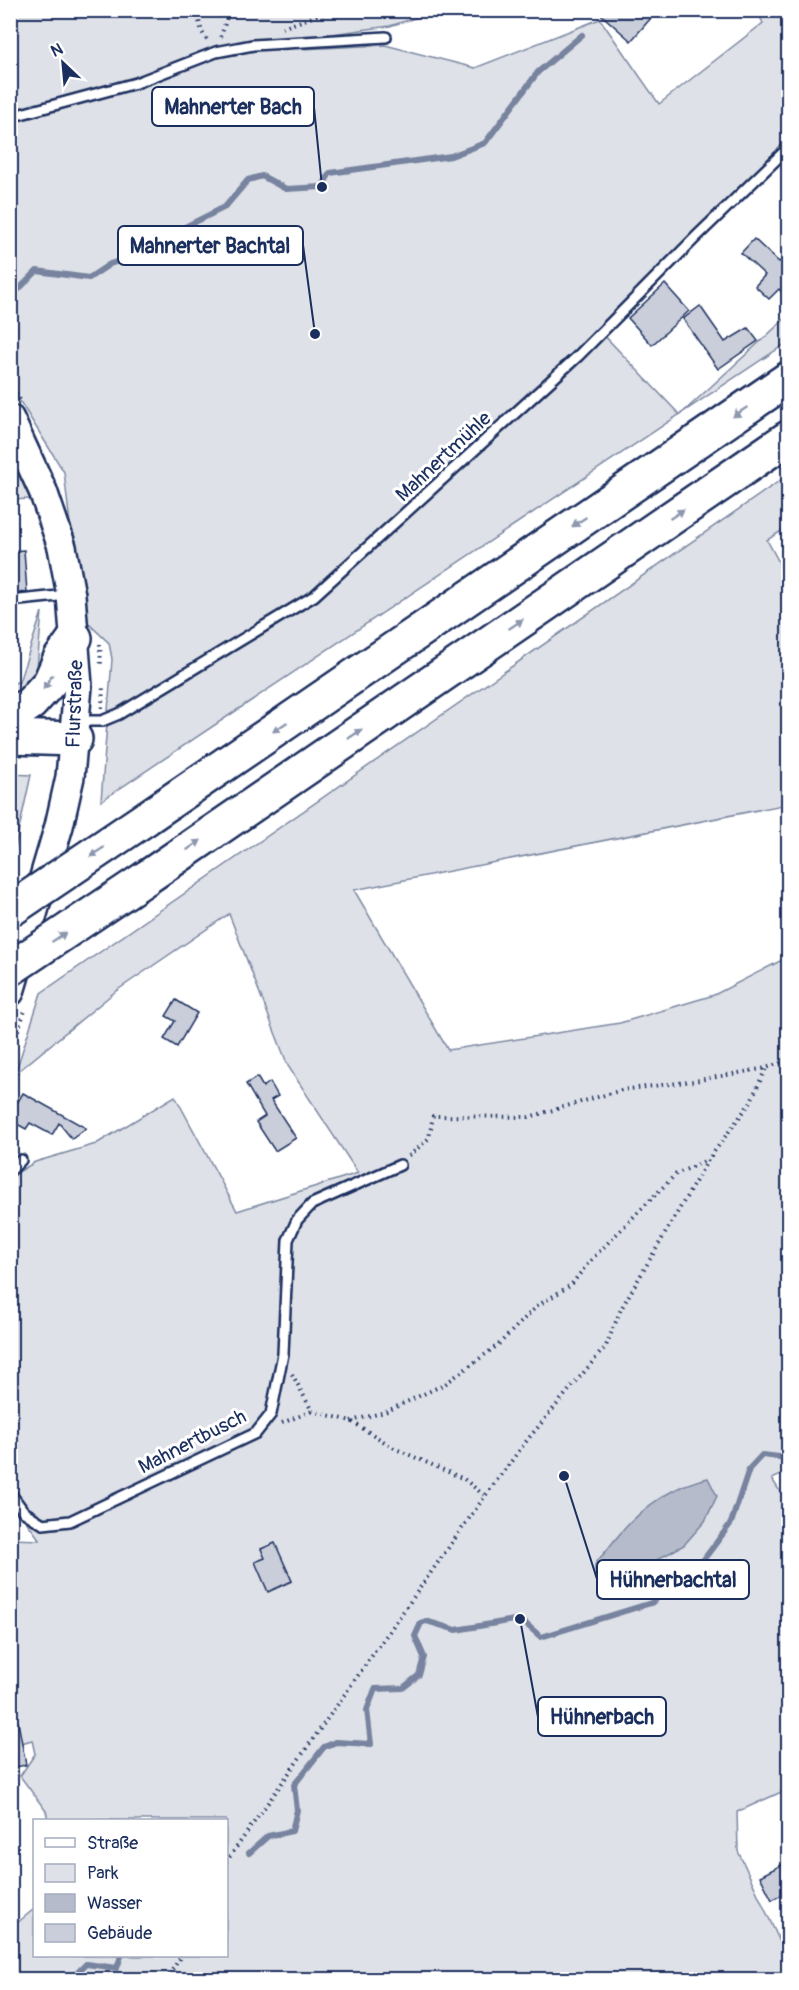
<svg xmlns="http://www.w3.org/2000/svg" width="799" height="1990" font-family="Pangolin,sans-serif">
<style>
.green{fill:#dee1e7;stroke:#7c88a2;stroke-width:1.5}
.water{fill:#b5bbca;stroke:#77839f;stroke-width:1.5}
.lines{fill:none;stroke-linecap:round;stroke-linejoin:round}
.stream{stroke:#77839f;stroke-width:6}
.building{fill:#caceda;stroke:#1b2f5e;stroke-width:1.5}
.lane-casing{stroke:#1b2f5e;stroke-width:14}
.secondary-casing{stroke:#1b2f5e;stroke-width:32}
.highway-casing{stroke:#1b2f5e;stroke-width:38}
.path{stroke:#1b2f5e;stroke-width:4;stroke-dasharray:1.5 4.5;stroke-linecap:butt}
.lane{stroke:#fff;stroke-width:9}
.secondary{stroke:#fff;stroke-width:27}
.highway{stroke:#fff;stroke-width:33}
.highway-bridge-casing{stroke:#1b2f5e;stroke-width:38;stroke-linecap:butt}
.highway-bridge{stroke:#fff;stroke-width:33}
.oneway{fill:#8d97ae}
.labels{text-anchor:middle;stroke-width:6;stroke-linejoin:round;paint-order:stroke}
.street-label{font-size:20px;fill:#1b2f5e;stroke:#fff}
.leader{fill:none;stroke:#1b2f5e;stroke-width:2}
.callout-dot{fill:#1b2f5e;stroke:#fff;stroke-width:2}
.callout{fill:#fff;stroke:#1b2f5e;stroke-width:2}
.callout-label{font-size:21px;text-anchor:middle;font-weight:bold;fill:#1b2f5e}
</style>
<rect width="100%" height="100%" fill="#fff"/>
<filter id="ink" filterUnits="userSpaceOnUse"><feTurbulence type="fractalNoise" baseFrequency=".0167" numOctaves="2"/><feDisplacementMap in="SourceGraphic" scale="12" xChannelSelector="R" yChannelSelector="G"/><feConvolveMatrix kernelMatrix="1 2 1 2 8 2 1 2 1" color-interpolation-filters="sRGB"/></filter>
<g filter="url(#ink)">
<g class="green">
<path d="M11,11H437L390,26L303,38L302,49L385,45L475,68L600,19L659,104L763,23L757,11H788V147L604,323L601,332L680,415L788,316V342L101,801L112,659L109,643L89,624L80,610L64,472L11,387Z"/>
<path d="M11,457L30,499L11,500Z"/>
<path d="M788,475V527L767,540L788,579V804L354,890L448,1050L620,1023L714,995L788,957V1472L772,1479L788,1504V1789L737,1812L738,1851L786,1955H788V1979H11V1928L34,1909V1956H226V1820H48L46,1811L20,1776L35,1754L32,1740L11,1746V1539L40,1540L11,1501L12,1176L35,1162L96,1144L175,1096L237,1211L358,1173L288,1066L229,914L116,991L15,1074L41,993Z"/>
<path d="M42,612L36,679L11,704V683L19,682Z"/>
<path d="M11,774L31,775L11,866L10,774Z"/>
</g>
<path class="water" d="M708,1478L717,1496L705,1521L684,1545L649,1564L639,1577L613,1586L595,1579C595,1575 594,1568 595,1565C597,1560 604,1554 607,1550C632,1516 666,1487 708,1478Z"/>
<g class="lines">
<g class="stream">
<path d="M10,298L37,271L89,278L110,264L155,249L165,237L225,207L248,180L262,176L286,189L322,187L330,173L451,156L485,143L538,72L582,35"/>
<path d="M249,1853L268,1836L292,1831L297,1810L294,1785L324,1747L336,1742L371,1744L367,1710L375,1689L403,1688L419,1675L424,1657L415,1636L421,1623L426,1621L456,1630L520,1619L541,1637L651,1603L698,1567L731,1523L749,1469L762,1455L788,1458"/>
<path d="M70,1980L86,1964L117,1968L121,1956"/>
</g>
</g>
<g class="building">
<path d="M596,10H658L631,41Z"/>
<path d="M754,239L779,262L789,253V299L779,289L769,299L755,286L765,275L741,253Z"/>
<path d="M665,284L689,311L652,345L628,318Z"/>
<path d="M700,306L725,342L748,328L758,341L718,369L683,319Z"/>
<path d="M24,550L27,592L10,594V551Z"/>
<path d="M176,1000L197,1013L177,1047L164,1039L175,1021L166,1016Z"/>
<path d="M257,1077L263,1087L270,1082L278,1096L271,1100L296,1138L275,1151L256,1122L265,1116L246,1084Z"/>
<path d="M23,1093L86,1128L72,1139L59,1123L52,1135L30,1123L26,1129L10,1120V1115Z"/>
<path d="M275,1543L292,1581L268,1592L255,1562L265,1558L261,1549Z"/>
<path d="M10,1722H18L26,1765L10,1768Z"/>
<path d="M789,1861V1891L772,1900L760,1876Z"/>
</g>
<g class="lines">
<g class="lane-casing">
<g id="lane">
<path d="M10,117L136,83L216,52L253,45L386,37"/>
<path d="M10,601L68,595"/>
<path d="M76,721H102L119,714L314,596L578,356L696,237L788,148"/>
<path d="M10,1171L21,1160"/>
<path d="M10,1493L24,1512L43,1524L70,1521L256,1433L271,1414L283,1354L288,1240L297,1220L312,1204L400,1165"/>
</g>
</g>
<g class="secondary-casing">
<path id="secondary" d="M10,419L43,491L62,547L71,595L78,686L70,777L59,826L10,992"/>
</g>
<g class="highway-casing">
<g id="highway">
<path d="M10,717L31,703L50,682L60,659L75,638"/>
<path d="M10,737L75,739"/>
<path d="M145,819L788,379"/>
<path d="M146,878L788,438"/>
</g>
</g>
<g class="path">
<path d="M196,10L202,32L209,43"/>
<path d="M282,28L332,10"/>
<path d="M221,37L229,10"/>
<path d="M10,383L20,400"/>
<path d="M100,644L101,666"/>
<path d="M102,708L103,686"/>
<path d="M10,1053L26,1008"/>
<path d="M409,1156L429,1138L433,1116L529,1117L622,1090L694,1081L766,1068L788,1060"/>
<path d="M292,1374L312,1411L351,1421L396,1449L464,1479L485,1496"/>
<path d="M351,1421L385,1412L445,1384L498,1345L537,1306L571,1285L590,1261L676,1174L707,1160"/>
<path d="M282,1423L312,1411"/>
<path d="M226,1862L485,1496L528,1439L606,1346L621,1309L708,1160L750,1103L766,1068"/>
<path d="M166,1980L181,1956"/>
</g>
<use href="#lane" class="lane"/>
<use href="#secondary" class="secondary"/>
<use href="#highway" class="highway"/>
<g class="highway-bridge-casing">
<g id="highway-bridge">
<path d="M10,910L145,819"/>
<path d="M10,969L146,878"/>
</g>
</g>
<use href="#highway-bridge" class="highway-bridge"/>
</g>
<defs><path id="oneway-solid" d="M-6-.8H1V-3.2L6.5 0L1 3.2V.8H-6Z" transform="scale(1.5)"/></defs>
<g class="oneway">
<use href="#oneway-solid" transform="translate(740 412) rotate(146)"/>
<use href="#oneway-solid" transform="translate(677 514) rotate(-34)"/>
<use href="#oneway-solid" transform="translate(579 522) rotate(146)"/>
<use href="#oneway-solid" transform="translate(516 624) rotate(-34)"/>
<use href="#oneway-solid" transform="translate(48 682) rotate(123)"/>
<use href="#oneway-solid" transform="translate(280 727) rotate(146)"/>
<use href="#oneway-solid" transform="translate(355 734) rotate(-34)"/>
<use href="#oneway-solid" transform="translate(194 845) rotate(-35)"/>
<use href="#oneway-solid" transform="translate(97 852) rotate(146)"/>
<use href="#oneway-solid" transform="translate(59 937) rotate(-34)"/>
</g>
</g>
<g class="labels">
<g class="street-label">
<text transform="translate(443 456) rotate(-43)" y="7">Mahnertmühle</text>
<text transform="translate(74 704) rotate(-88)" y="7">Flurstraße</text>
<text transform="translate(192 1441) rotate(-27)" y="7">Mahnertbusch</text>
</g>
</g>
<path class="leader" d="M322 187L314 107M315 334L303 245M564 1476L597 1579M520 1619L538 1717"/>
<g class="callout-dot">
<circle cx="322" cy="187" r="6"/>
<circle cx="315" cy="334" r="6"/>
<circle cx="564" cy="1476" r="6"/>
<circle cx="520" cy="1619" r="6"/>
</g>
<g class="callout">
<rect x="152" y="87" width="162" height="39" rx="6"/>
<rect x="118" y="226" width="185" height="39" rx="6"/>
<rect x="597" y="1560" width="152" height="39" rx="6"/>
<rect x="538" y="1697" width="128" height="39" rx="6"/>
</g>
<g class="callout-label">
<text x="233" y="114">Mahnerter Bach</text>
<text x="210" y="253">Mahnerter Bachtal</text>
<text x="673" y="1587">Hühnerbachtal</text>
<text x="602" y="1724">Hühnerbach</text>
</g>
<rect width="799" height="1990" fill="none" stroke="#fff" stroke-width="36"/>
<rect x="18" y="18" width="763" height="1954" fill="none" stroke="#1b2f5e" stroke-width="2" filter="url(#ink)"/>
<rect x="33" y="1819" width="195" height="138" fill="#ffffff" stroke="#a4acbf" stroke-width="1.5"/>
<rect x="45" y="1838" width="30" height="9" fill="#ffffff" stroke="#a4acbf" stroke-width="1.5"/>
<text x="87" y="1849" font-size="18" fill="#1b2f5e">Straße</text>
<rect x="45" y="1864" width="30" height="18" fill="#dee1e7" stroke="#a4acbf" stroke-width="1.5"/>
<text x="87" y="1879" font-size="18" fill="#1b2f5e">Park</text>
<rect x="45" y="1894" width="30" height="18" fill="#b5bbca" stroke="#a4acbf" stroke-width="1.5"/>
<text x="87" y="1909" font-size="18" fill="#1b2f5e">Wasser</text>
<rect x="45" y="1924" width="30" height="18" fill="#caceda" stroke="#a4acbf" stroke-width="1.5"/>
<text x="87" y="1939" font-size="18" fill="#1b2f5e">Gebäude</text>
<g transform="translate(63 63) rotate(334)" stroke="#ffffff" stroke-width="4.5" paint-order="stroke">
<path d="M0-4.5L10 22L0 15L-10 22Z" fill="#1b2f5e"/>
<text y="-9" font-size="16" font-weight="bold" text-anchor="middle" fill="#1b2f5e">N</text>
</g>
</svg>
